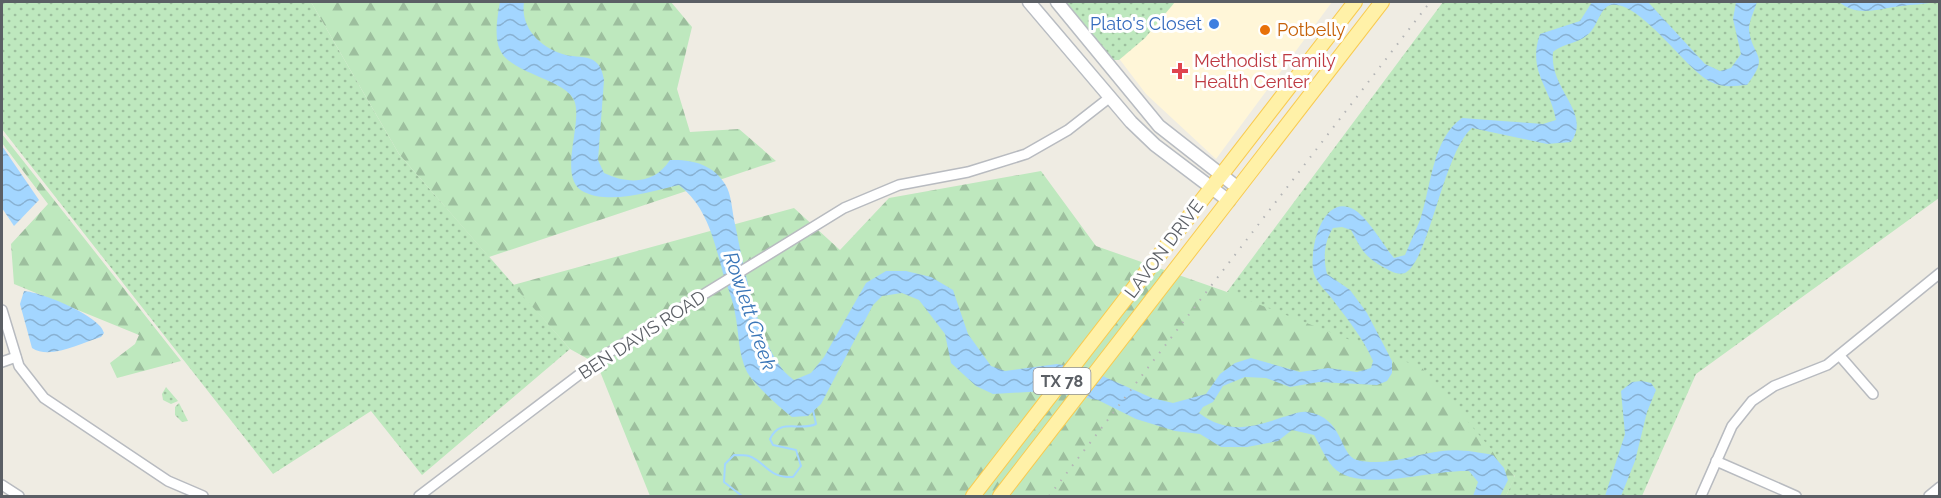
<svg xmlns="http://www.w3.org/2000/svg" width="1941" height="498" font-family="Raleway,sans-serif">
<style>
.commercial{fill:#fff6d8}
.grass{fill:url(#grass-dots)}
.forest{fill:url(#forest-firs)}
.water{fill:url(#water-waves)}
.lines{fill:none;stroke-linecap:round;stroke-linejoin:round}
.stream{stroke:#a3d6ff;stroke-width:2}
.street-casing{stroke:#b8bbc0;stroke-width:12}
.secondary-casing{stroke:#b8bcc2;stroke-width:15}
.primary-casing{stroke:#f9cb51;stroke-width:16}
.street{stroke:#fff;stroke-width:9}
.secondary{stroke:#fff;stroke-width:12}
.primary{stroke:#fff1a8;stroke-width:14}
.rail{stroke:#b4b5b6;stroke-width:2;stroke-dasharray:1.5 8;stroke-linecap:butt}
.shop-dot{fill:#3f7fe0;stroke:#fff;stroke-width:2}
.food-dot{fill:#e8710a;stroke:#fff;stroke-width:2}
.health-dot{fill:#e0444e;stroke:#fff;stroke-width:2}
.labels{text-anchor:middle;stroke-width:6;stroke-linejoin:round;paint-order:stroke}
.shield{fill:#fff;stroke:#8c8f93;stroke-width:1.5}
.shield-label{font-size:16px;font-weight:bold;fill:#5b5f65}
.shop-label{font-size:18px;fill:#366cbe;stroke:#fff;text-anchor:end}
.food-label{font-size:18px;fill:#c56008;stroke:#fff;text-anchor:start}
.health-label{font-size:18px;fill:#be3a42;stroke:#fff;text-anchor:start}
.street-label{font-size:18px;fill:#5b5f65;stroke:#fff}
.water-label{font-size:20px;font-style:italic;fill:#3a76b8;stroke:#fff}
</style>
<defs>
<pattern id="grass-dots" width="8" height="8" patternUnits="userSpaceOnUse" patternTransform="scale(1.5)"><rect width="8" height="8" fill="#bee8be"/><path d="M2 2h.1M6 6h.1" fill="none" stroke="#9dbf9e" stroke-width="1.8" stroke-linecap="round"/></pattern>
<pattern id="forest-firs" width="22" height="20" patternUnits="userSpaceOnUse" patternTransform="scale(1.5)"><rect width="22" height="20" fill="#bee8be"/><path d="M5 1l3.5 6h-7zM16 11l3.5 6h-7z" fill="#9dbf9e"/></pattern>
<pattern id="water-waves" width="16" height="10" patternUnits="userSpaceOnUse" patternTransform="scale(1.5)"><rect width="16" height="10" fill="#a3d6ff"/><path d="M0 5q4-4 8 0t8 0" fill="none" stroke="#88b1d2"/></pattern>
</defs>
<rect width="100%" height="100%" fill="#efece3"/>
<path class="commercial" d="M1076,2H1332L1216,159L1146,94Z"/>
<g class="grass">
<path d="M2,2H311L399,154L570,349L422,475L371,411L273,474L2,129Z"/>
<path d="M1061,2H1175L1145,38L1119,60H1110Z"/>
<path d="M1443,2H1939V198L1696,374L1642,496H1506L1515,476L1227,292Z"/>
<path d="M166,387L178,401L171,404L163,400L162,394Z"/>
<path d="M179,403L188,421L182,422L175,415V407Z"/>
</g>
<g class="forest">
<path d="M311,2H671L692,27L677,89L690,132L739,129L776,161L489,257L399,154Z"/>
<path d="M2,134L181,361L117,378L110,363L135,344L139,335L14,284L11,244L48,204L2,143Z"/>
<path d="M1041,171L1096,246L1227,292L1422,368L1515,477L1506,496H650L597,364L570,349L513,285L794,208L840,250L889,198Z"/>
</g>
<g class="water">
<path d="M500,2H524C520,28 541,49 566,55C574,57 586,56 593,60C601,65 602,71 604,80L598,160L604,173C627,184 654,185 670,160C691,159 713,164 725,184C732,194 732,213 735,224C743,263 760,359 794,380L811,373L824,357L866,283L886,271H906L931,277L953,290L968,334L991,366L1005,371L1057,364L1089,370L1152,398L1173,403L1206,394L1220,374L1235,363L1251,358L1300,372L1328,368L1357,372L1371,368L1373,361C1363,338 1348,320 1333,300C1327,292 1317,283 1314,274C1308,254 1321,193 1353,209C1367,216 1383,245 1394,258L1405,255C1410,243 1415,232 1420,220C1431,188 1432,139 1462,118L1543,124L1556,120C1550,86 1527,71 1540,34L1580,21L1592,2H1648L1705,64L1720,71L1731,68L1741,54L1733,19L1736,2H1757C1755,9 1749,21 1749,29C1752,58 1771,54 1747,85C1735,86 1722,88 1711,82C1685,69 1640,0 1611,5C1601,7 1598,23 1592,30C1582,44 1565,42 1553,52C1549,90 1592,112 1571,142L1547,144L1472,128C1443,153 1429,261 1405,273C1397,276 1389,270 1383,267C1364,256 1361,249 1351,230L1342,227L1333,228C1324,242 1323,258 1327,274L1350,290L1367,313L1392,361V373L1387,381L1377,385L1319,382L1290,387L1266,378L1245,377L1223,386L1213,402L1203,407L1199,413C1225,433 1251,429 1280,418C1289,416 1298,411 1307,412C1344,417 1339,455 1357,460C1386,467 1414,454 1442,451C1458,449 1477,452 1493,455L1504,468L1508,480L1500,496H1473L1478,482L1469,471C1434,469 1357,494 1333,467C1325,458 1320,445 1314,435L1292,430L1278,441L1247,447H1221L1200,434L1175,431L1136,419L1098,400L1045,391L993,394L976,386L951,363L945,334L919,300L902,293L882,296L873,305L821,404L808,416L792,417C780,408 754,384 747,372C738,354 739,332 735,313C733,300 727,286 723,273C714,240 707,207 679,185C652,191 611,205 584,192C556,179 584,122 574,100C570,92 561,87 553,83C504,61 489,60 500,2Z"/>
<path d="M1839,2H1934C1922,5 1913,4 1902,6C1880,8 1858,18 1839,2Z"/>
<path d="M2,146L39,200L14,226L2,208Z"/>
<path d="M24,291C41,292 101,316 104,333L101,337C81,343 50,360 32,348L20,304Z"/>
<path d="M1642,381L1651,383L1656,390L1647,412L1635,461L1621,496H1605L1625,434L1621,391L1632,382Z"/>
</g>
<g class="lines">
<path class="stream" d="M742,496L724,482L725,464L734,455C738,455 745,455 749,456C767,463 768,478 793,477L801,466L796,450L773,445L770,439C780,417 799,432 816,424L813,410"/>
<g class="street-casing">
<g id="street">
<path d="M2,310L19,366L44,398L168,481L203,496"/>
<path d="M1840,356L1873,394"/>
<path d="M2,362L16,357"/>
<path d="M1716,461L1796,496"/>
<path d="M2,485L19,496"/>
<path d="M419,496L605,355L844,208L899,185L968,172L1026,154L1068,130L1109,98"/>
<path d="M1701,496L1732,426L1752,401L1774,386L1827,365L1940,273"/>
<path d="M1929,496L1940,487"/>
</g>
</g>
<g class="secondary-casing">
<g id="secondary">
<path d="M1029,2L1131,122L1155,145L1229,201"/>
<path d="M1057,2L1159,126L1238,188"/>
</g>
</g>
<g class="primary-casing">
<g id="primary">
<path d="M973,496L1355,2"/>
<path d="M1000,496L1382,2"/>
</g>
</g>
<use href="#street" class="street"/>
<use href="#secondary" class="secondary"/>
<use href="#primary" class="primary"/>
<path class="rail" d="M1049,496L1430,2"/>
</g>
<circle class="shop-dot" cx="1214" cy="24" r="6"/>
<circle class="food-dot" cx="1265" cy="30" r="6"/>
<path class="health-dot" d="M1177 62h6v6h6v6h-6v6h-6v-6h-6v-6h6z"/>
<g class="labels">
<rect class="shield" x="1033.5" y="368" width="57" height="26" rx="4.5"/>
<g class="shield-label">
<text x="1062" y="387">TX 78</text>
</g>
<g class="shop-label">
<text x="1202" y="30">Plato's Closet</text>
</g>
<g class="food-label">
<text x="1277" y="36">Potbelly</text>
</g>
<g class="health-label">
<text x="1194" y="67">Methodist Family<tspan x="1194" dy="21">Health Center</tspan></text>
</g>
<g class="street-label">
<text transform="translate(1164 249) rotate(-53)" y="6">LAVON DRIVE</text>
<text transform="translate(642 335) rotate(-33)" y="6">BEN DAVIS ROAD</text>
</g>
<g class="water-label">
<text transform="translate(750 311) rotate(71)" y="7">Rowlett Creek</text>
</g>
</g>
<rect width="1941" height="498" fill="none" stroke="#5b5f65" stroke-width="6"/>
</svg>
